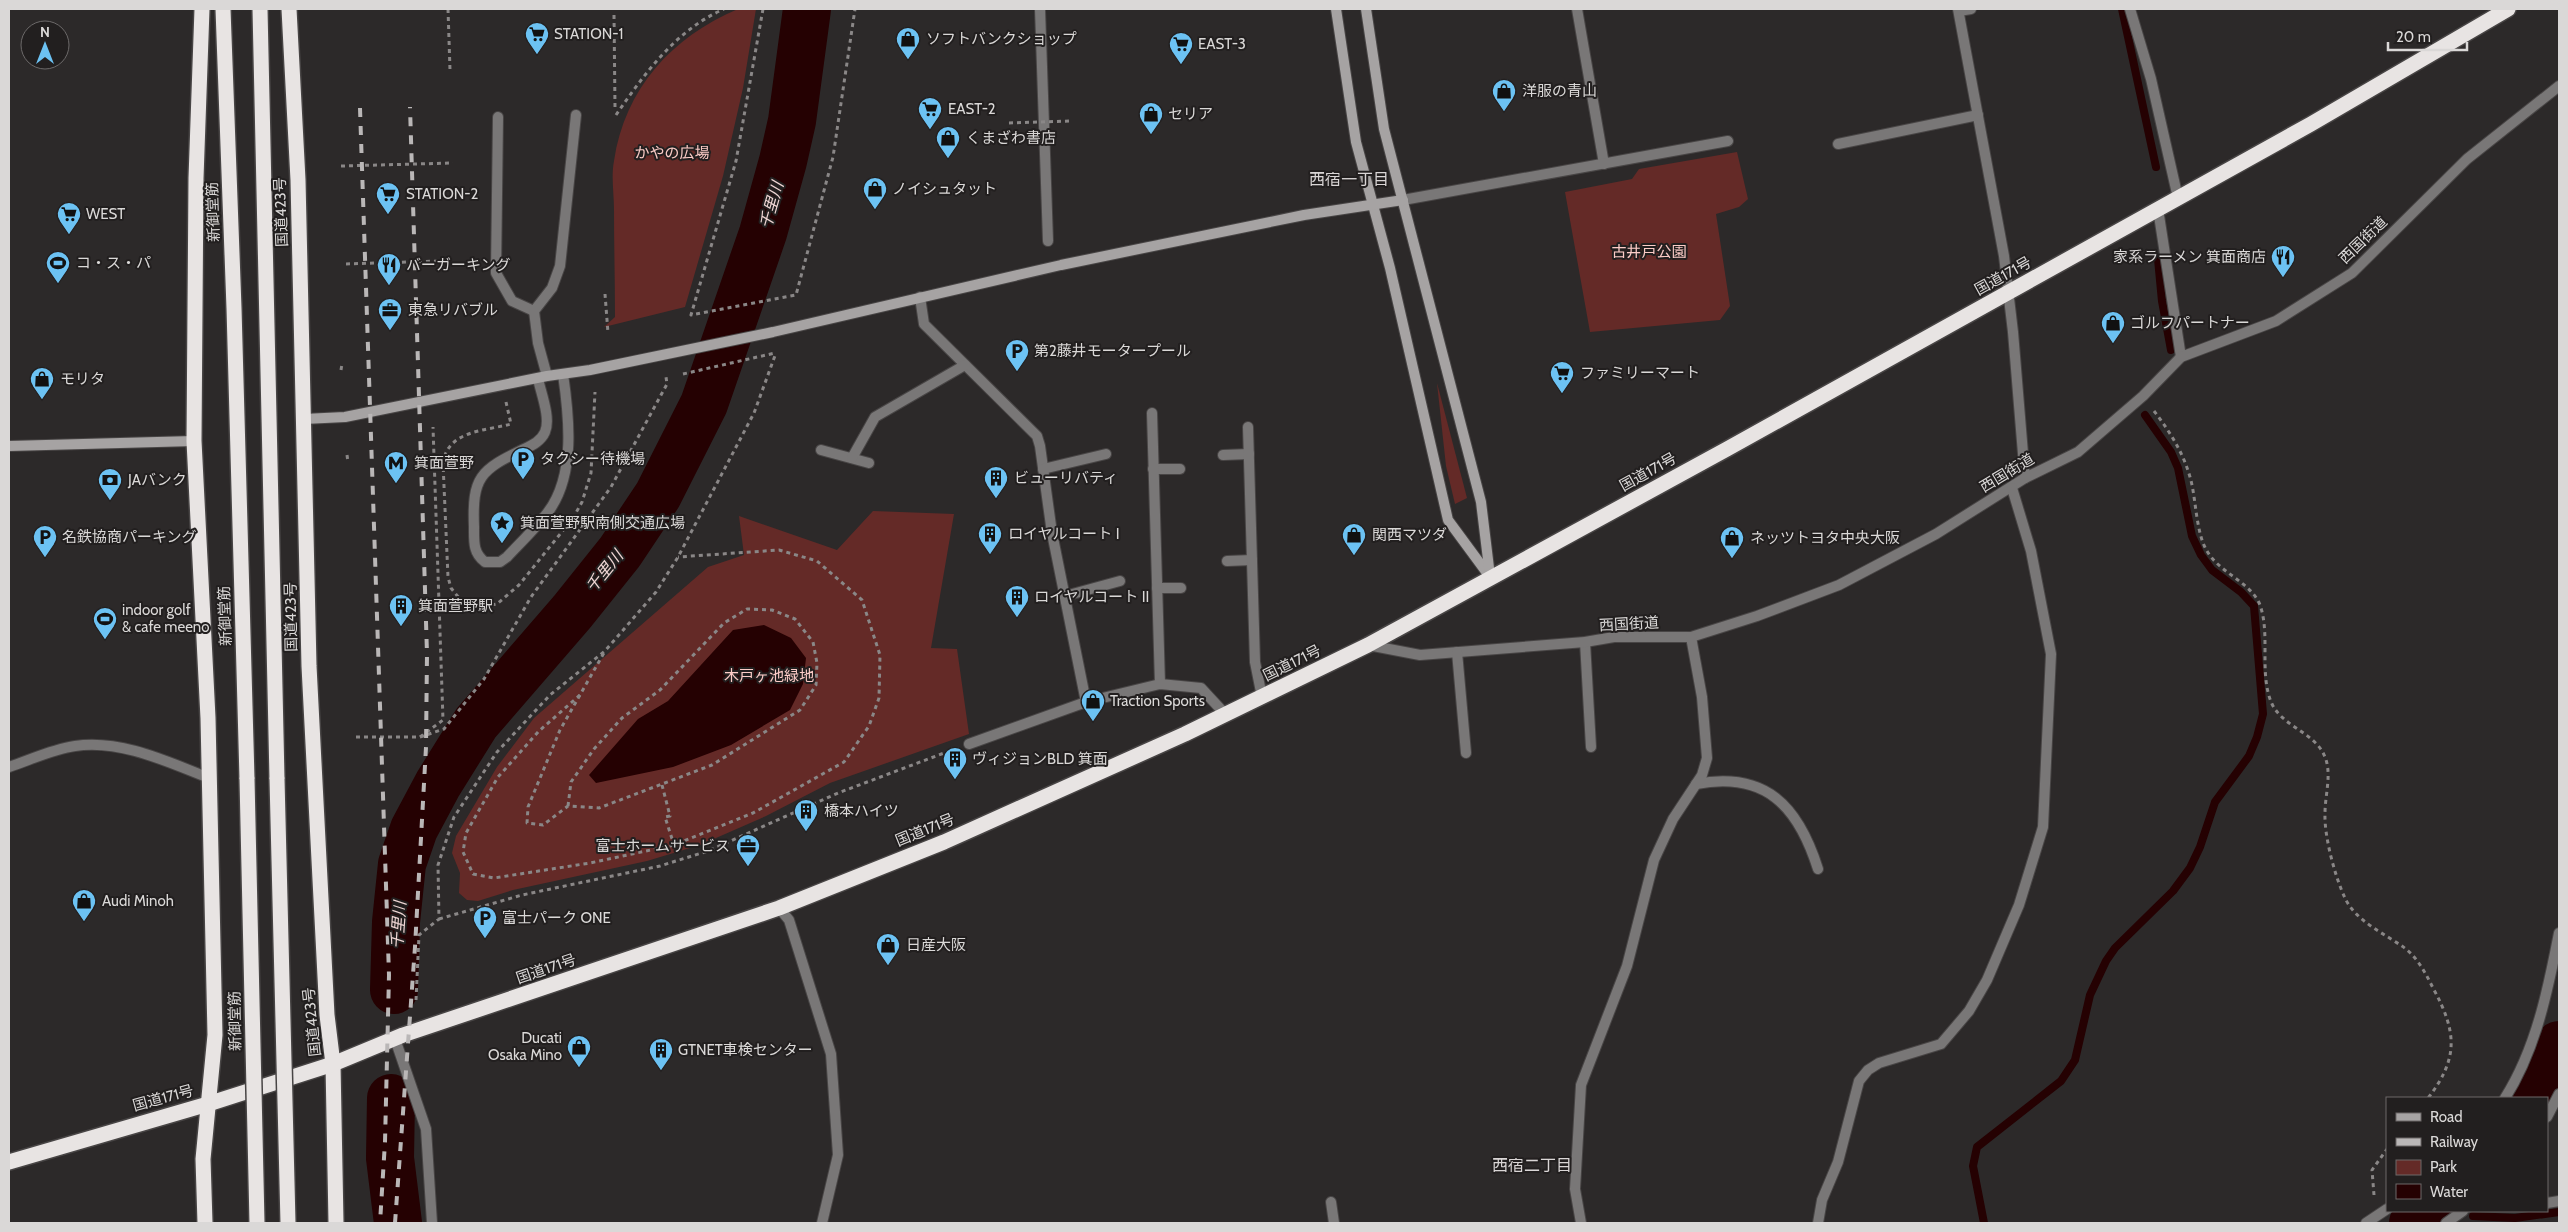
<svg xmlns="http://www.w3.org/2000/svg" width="2568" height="1232" font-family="Cabin,'Noto Sans JP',sans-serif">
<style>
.green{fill:#642a27}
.water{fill:#250102}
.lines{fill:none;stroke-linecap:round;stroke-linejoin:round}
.stream{stroke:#250102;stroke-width:8}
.river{stroke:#250102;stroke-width:48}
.lane-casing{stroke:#484545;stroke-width:12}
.street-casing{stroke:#484545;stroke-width:12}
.secondary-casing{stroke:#484545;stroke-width:12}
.highway-casing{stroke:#484545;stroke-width:18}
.path{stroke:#8a8787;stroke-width:3;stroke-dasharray:4 4;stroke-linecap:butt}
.lane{stroke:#797777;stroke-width:10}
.street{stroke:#797777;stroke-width:10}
.secondary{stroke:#a6a3a3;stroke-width:10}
.highway{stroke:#e8e4e3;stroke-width:15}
.rail{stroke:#bab7b7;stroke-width:4;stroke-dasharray:9 9;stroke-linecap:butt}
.highway-bridge-casing{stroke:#484545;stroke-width:18;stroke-linecap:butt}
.path-bridge{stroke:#8a8787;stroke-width:3;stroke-dasharray:4 4;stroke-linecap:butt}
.highway-bridge{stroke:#e8e4e3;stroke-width:15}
.labels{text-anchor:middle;stroke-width:4;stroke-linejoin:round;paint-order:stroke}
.poi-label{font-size:15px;fill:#dad8d7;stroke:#221f1f;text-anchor:start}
.park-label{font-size:15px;fill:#fcccc7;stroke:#221f1f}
.street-label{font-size:15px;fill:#dad8d7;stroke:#221f1f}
.neighbourhood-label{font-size:16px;fill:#dad6d6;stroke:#221f1f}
.water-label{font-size:16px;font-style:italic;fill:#f0d7d5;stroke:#221f1f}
</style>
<rect width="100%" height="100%" fill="#2c2929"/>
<g class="green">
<path d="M738,9H756L743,88L723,176L685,307L604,327L615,317C615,282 614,246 614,210C614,194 611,176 614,161C625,88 672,37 738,9Z"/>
<path d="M1737,152L1748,199L1739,207L1716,214L1730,306L1720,320L1590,332L1565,192L1632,179L1639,169Z"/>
<path d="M1437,383L1467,498L1455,504L1446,466Z"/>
<path d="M873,511L954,514L931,648L957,649L969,734L830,783L766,816L700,845L647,861L513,890L478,901L467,900L459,893L460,873L452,853L456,836L497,767L534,718L708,567L744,555L739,516L837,550Z"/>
</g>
<path class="water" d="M764,625L791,638L806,658L803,684L790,710L731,745L673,767L596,783L589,775L638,719L668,701L733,630Z"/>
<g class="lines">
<g class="stream">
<path d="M2122,9L2156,167"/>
<path d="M2158,259L2162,301L2171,350"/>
<path d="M2473,1216L2515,1218L2559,1212"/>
<path d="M1984,1223L1973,1166L1977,1147L2061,1081L2075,1060L2090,995L2106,961L2115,948L2173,891L2190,868L2200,847L2215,802L2249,756L2257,737L2263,714L2254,606L2241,592L2212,570L2201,555L2192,536L2178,468L2171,452L2145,415"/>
</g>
<g class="river">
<path d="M394,990L396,922L402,864L414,829L438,784L476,723L572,612L620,552L658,495L704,404L763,233L783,161L792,121L807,9"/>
<path d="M391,1098L390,1158L398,1223"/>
<path d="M2535,1098L2559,1045"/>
<path d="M2413,1223L2429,1211"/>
</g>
<g class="lane-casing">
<g id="lane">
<path d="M498,117L496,273L512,301L534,311"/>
<path d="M547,376L538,343L534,311L552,288L560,266L576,115"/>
<path d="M538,379C541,393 551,418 545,432C541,441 533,445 524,449C480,470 472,477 474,527C474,542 473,553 485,562H500L507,557C520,543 536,528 548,512C576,475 569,416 563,374"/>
<path d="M1223,455L1249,454"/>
<path d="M1153,469H1180"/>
<path d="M1227,561L1252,560"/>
<path d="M1157,588H1181"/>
<path d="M1696,784C1766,771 1798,806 1818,869"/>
<path d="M395,1039L426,1129L432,1223"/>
</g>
</g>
<g class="street-casing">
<g id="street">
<path d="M1040,9L1048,241"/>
<path d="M1577,9L1604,164"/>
<path d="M1958,9L2004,256L2013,332L2025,478"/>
<path d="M2130,9L2151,79L2178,198"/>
<path d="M1959,11L1971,9"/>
<path d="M1838,144L1978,115"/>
<path d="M1403,200L1728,141"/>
<path d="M2158,209L2181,357"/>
<path d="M920,297L924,324L1037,436L1040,446L1052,533L1086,702"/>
<path d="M1152,413L1160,684"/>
<path d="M1248,427L1255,662L1262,697"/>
<path d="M821,450L869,463"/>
<path d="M852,458L875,417L965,365"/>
<path d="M1043,469L1106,454"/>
<path d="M1065,596L1120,581"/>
<path d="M1585,642L1591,747"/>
<path d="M1368,645L1420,655L1585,642L1614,637H1691L1757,616L1839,585L1936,534L2025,478L2078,452L2143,396L2181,357L2276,321L2352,273L2467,159L2559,86"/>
<path d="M1457,652L1466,753"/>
<path d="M969,744L1086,702L1160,684L1201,688L1226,715"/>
<path d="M9,767C30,760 53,749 75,746C120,739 168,762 209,778"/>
<path d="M779,908L789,920L831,1054L838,1155L822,1223"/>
<path d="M2505,1098C2536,1049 2548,990 2559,933"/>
<path d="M2547,1117L2559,1094"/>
<path d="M1331,1202L1334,1223"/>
<path d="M2547,1203L2559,1201"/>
<path d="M1581,1223L1575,1189L1581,1085L1627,966L1654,860L1673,819L1702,775L1707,758L1702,697L1691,637"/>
<path d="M1818,1223L1822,1200L1838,1162L1859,1081L1868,1070L1879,1063L1941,1044L1969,1011L1987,980L2019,905L2043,827L2051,654L2031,551L2012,488"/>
<path d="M2366,1223L2387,1209"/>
<path d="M2446,1223L2463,1211"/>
</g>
</g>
<g class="secondary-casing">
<g id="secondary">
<path d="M1336,9L1356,142L1390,268L1448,520L1490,577"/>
<path d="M1366,9L1384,129L1481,502L1490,576"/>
<path d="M304,419L345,417L547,376L590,370L773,332L1061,265L1304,215L1403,200"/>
<path d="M9,446L194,441"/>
</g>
</g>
<g class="highway-casing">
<g id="highway">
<path d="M202,9L196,178L194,441L208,718L215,1035L203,1159L205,1223"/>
<path d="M223,9L234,308L247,779"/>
<path d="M260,9L277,779"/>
<path d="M289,9L298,180L309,666L327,1015L333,1064L336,1223"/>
<path d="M9,1162L208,1104L333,1064L403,1035L779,908L944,842L1185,734L1368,645L1727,449L2311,124L2508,9"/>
</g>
</g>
<g class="path">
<path d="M448,9L450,70"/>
<path d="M763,9L736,161L691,315L796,295L833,157L855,9"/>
<path d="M614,15L615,107"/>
<path d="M616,115C645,73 676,30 724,9"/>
<path d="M341,166L453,163"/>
<path d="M346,264L440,261"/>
<path d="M605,294L608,333"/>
<path d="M341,370L342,364"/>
<path d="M683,374L775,353"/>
<path d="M506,402L511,424C485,431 448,430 443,463L448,577L451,588L459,598L478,607L497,604L519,585L573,518L582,502L591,473L595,392"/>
<path d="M2154,411C2171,433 2186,457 2192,485C2196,504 2197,535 2207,551C2220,574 2254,583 2261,608C2270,638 2259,675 2272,704C2283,727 2316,733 2325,757C2332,774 2325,795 2325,813C2324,836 2335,877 2345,898C2356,922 2386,934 2406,949C2419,960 2426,974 2433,988C2457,1032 2459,1058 2428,1098"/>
<path d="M347,455L348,462"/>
<path d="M580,695L539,731L498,777L466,833L463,852L473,874L494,878L590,863L674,845L753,813L844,762L869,726L879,698L880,655L862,600L817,561L779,550L678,557"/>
<path d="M356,737H420L443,720L433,427"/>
<path d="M420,737L444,729L484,679L531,597L611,487L667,384L666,377"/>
<path d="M662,785L670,816L665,817L674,845"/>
<path d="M568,806L571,782L594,749L622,718L660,690L724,623L747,609L772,610L795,619L813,642L817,663L816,685L800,710L712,765L599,808L568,806L543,825L527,823L528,807L560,730L605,651"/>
<path d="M439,919L522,895L660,866L708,851L838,793L952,750"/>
<path d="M416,1000L419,935L439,919L438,865L454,817L497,752L550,695L605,651L656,592L678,557L754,413L776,353"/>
<path d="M2374,1195L2372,1170L2387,1149"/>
</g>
<use href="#lane" class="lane"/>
<use href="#street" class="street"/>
<use href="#secondary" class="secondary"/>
<use href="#highway" class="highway"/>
<g class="rail">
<path d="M360,108L389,975L385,1142L380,1223"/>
<path d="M395,1223L415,947L426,747L427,654L410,107"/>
</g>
<g class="highway-bridge-casing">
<g id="highway-bridge">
<path d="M247,779L257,1223"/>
<path d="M277,779L288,1223"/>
</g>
</g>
<path class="path-bridge" d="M1009,123L1072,121"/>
<use href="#highway-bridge" class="highway-bridge"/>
</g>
<defs>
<g id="supermarket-pin" transform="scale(1.25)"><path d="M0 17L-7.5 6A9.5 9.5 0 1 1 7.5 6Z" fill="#6cc2f3" stroke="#221f1f"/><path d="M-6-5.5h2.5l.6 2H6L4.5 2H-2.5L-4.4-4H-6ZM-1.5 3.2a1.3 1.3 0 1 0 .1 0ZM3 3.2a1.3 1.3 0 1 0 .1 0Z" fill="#111"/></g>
<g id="shop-pin" transform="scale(1.25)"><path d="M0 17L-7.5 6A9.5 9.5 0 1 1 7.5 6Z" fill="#6cc2f3" stroke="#221f1f"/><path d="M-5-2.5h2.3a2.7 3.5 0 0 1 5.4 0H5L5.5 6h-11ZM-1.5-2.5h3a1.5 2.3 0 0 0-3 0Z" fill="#111"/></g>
<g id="restaurant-pin" transform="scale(1.25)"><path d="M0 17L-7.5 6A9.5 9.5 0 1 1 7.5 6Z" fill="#6cc2f3" stroke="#221f1f"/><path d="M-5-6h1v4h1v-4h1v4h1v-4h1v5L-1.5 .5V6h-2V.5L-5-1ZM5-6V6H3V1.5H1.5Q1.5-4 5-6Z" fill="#111"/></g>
<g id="stadium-pin" transform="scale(1.25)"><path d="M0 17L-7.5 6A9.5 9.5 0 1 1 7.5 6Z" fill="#6cc2f3" stroke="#221f1f"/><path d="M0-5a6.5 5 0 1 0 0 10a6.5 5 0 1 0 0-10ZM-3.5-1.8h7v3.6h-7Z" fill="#111"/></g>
<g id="office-pin" transform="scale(1.25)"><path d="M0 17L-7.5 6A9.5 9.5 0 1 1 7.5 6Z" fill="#6cc2f3" stroke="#221f1f"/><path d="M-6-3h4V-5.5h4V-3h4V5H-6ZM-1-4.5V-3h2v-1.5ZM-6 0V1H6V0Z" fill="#111"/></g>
<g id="parking-pin" transform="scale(1.25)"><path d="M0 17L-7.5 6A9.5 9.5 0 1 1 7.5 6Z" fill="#6cc2f3" stroke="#221f1f"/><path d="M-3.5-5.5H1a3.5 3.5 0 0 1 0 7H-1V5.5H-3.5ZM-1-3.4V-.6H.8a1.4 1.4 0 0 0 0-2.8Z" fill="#111"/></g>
<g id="metro-pin" transform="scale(1.25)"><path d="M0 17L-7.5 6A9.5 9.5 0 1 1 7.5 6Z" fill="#6cc2f3" stroke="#221f1f"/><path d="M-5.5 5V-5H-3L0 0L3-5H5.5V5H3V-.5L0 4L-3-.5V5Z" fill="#111"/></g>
<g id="building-pin" transform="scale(1.25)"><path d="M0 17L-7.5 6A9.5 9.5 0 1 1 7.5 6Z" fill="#6cc2f3" stroke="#221f1f"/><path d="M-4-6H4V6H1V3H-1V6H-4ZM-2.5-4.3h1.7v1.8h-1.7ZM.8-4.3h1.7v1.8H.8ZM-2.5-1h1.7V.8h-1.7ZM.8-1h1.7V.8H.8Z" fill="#111"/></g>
<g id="bank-pin" transform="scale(1.25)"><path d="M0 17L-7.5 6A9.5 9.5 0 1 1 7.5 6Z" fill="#6cc2f3" stroke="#221f1f"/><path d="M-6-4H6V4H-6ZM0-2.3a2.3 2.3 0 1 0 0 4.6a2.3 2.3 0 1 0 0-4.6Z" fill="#111"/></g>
<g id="sight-pin" transform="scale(1.25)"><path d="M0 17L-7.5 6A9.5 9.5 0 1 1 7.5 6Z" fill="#6cc2f3" stroke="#221f1f"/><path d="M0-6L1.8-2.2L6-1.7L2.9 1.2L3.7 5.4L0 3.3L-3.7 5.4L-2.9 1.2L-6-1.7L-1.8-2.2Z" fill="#111"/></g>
</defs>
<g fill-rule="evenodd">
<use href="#supermarket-pin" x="537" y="34"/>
<use href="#shop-pin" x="908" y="39"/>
<use href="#supermarket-pin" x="1181" y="44"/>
<use href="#shop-pin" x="1504" y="91"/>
<use href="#supermarket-pin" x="930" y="109"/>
<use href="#shop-pin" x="1151" y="114"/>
<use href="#shop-pin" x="948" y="138"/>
<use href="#shop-pin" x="875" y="189"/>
<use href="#supermarket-pin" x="388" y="194"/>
<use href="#supermarket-pin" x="69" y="214"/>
<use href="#restaurant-pin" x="2283" y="257"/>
<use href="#stadium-pin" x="58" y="263"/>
<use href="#restaurant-pin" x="389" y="265"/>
<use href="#office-pin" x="390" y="310"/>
<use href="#shop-pin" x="2113" y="323"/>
<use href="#parking-pin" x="1017" y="351"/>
<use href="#supermarket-pin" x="1562" y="373"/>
<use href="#shop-pin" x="42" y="379"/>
<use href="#parking-pin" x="523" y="459"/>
<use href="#metro-pin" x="396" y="463"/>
<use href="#building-pin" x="996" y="478"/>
<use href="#bank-pin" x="110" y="480"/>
<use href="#sight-pin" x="502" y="523"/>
<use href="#building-pin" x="990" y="534"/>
<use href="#shop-pin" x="1354" y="535"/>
<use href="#parking-pin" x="45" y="537"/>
<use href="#shop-pin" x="1732" y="538"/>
<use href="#building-pin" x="1017" y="597"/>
<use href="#building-pin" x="401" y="606"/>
<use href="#stadium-pin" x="105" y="619"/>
<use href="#shop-pin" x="1093" y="701"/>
<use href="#building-pin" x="955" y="759"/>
<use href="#building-pin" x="806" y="811"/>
<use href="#office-pin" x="748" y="846"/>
<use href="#shop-pin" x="84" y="901"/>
<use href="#parking-pin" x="485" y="918"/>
<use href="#shop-pin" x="888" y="945"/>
<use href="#shop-pin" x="579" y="1047"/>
<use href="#building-pin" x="661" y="1050"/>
</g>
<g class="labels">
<g class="poi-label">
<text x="554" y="39">STATION-1</text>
<text x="926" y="44">ソフトバンクショップ</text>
<text x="1198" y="49">EAST-3</text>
<text x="1522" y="96">洋服の青山</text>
<text x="948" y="114">EAST-2</text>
<text x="1168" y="119">セリア</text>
<text x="966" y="143">くまざわ書店</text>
<text x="892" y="194">ノイシュタット</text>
<text x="406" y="199">STATION-2</text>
<text x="86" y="219">WEST</text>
<text x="2266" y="262" text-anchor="end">家系ラーメン 箕面商店</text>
<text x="76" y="268">コ・ス・パ</text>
<text x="406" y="270">バーガーキング</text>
<text x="408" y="315">東急リバブル</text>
<text x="2130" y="328">ゴルフパートナー</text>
<text x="1034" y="356">第2藤井モータープール</text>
<text x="1580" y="378">ファミリーマート</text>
<text x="60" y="384">モリタ</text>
<text x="540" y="464">タクシー待機場</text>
<text x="414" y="468">箕面萱野</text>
<text x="1014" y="483">ビューリバティ</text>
<text x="128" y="485">JAバンク</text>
<text x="520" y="528">箕面萱野駅南側交通広場</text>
<text x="1008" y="539">ロイヤルコート I</text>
<text x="1372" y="540">関西マツダ</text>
<text x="62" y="542">名鉄協商パーキング</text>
<text x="1750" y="543">ネッツトヨタ中央大阪</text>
<text x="1034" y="602">ロイヤルコート II</text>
<text x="418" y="611">箕面萱野駅</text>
<text x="122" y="615">indoor golf<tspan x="122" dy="17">&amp; cafe meeno</tspan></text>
<text x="1110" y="706">Traction Sports</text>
<text x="972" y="764">ヴィジョンBLD 箕面</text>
<text x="824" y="816">橋本ハイツ</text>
<text x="730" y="851" text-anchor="end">富士ホームサービス</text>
<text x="102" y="906">Audi Minoh</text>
<text x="502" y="923">富士パーク ONE</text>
<text x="906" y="950">日産大阪</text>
<text x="562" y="1043" text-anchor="end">Ducati<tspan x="562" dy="17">Osaka Mino</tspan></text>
<text x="678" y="1055">GTNET車検センター</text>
</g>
<g class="park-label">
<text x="672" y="158">かやの広場</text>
<text x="1649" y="257">古井戸公園</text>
<text x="769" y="681">木戸ヶ池緑地</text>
</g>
<g class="street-label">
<text transform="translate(213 212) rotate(-92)" y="5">新御堂筋</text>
<text transform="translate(281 212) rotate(-92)" y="5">国道423号</text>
<text transform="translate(2363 240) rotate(-44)" y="5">西国街道</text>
<text transform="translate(2003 276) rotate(-29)" y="5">国道171号</text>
<text transform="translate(1648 472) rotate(-29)" y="5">国道171号</text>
<text transform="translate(2007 473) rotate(-31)" y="5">西国街道</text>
<text transform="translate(225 616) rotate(-92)" y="5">新御堂筋</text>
<text transform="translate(291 617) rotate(-91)" y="5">国道423号</text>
<text transform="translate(1629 624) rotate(-3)" y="5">西国街道</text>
<text transform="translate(1292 663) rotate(-26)" y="5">国道171号</text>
<text transform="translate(925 830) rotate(-22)" y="5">国道171号</text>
<text transform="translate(546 969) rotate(-19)" y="5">国道171号</text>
<text transform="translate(235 1021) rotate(-91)" y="5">新御堂筋</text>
<text transform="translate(312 1022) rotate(-96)" y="5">国道423号</text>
<text transform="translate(163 1098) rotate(-15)" y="5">国道171号</text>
</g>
<g class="neighbourhood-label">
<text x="1349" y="185">西宿一丁目</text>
<text x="1532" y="1171">西宿二丁目</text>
</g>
<g class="water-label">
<text transform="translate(771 205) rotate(-74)" y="6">千里川</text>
<text transform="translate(604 571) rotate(-51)" y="6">千里川</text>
<text transform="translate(398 925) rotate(-86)" y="6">千里川</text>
</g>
</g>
<rect width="2568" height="1232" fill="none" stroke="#dad8d7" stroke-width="20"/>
<rect x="2386" y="1097" width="162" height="115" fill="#221f1f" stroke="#6c6969"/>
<rect x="2396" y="1113" width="25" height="8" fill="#a6a3a3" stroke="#6c6969"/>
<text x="2430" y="1122" font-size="15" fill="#dad8d7">Road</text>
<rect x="2396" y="1138" width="25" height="8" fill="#bab7b7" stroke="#6c6969"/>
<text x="2430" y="1147" font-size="15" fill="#dad8d7">Railway</text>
<rect x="2396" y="1160" width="25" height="15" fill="#642a27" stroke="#6c6969"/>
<text x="2430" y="1172" font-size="15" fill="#dad8d7">Park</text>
<rect x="2396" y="1184" width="25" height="15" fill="#250102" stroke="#6c6969"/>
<text x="2430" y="1197" font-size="15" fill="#dad8d7">Water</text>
<g transform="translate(45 45)"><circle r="24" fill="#221f1f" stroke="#6c6969"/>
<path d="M0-4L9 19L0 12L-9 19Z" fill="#6cc2f3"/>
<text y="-8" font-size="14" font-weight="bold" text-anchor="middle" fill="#dad8d7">N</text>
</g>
<path d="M2388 42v8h79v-8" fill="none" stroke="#dad8d7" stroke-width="2.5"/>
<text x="2396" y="42" font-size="15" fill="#dad8d7" stroke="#221f1f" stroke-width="4" paint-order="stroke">20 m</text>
</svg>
